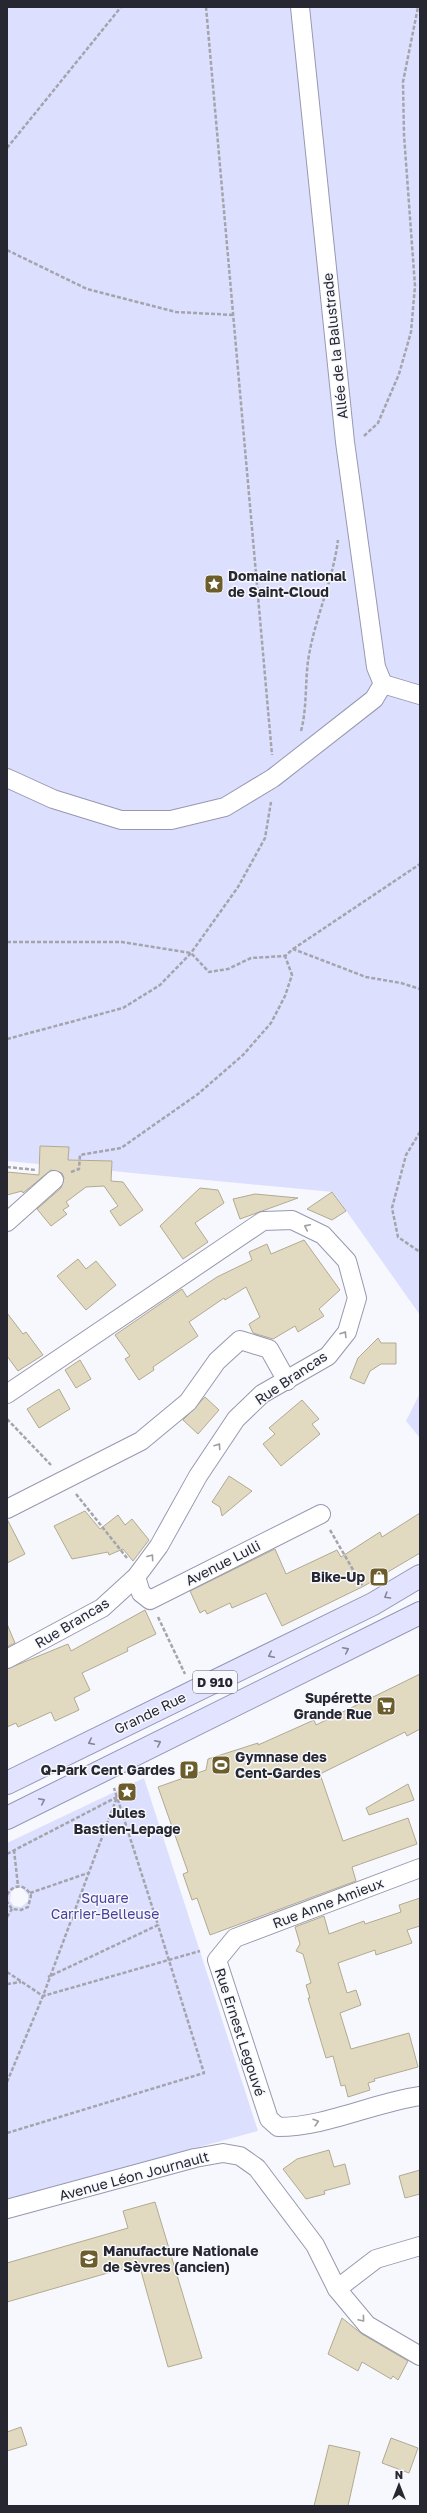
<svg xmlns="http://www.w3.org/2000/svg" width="427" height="2513" font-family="'Golos Text',sans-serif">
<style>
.green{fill:#dddffe;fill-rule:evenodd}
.building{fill:#e2dac0;stroke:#b1aa91}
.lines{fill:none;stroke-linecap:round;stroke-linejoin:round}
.street-casing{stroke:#9798b0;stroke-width:20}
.primary-casing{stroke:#9496b5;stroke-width:24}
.path{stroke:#a4a5ac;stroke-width:2.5;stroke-dasharray:4 2;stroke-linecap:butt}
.street{stroke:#fff;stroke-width:18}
.primary{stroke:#e2e3fe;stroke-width:22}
.oneway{stroke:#9d9ea2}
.oneway2{stroke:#848597}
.labels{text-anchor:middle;stroke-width:3;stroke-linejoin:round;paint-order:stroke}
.shield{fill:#f7f8fd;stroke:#65666e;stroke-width:1}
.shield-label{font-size:13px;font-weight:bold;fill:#262730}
.street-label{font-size:14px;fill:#262730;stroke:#f7f8fd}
.poi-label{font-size:14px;font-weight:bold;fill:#262730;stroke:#f7f8fd;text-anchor:start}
.park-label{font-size:14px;fill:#493f9d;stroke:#f7f8fd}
</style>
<rect width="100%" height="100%" fill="#f7f8fd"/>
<g class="green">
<path d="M7,7H420V1315L333,1192L7,1161Z"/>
<path d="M420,1393V1438L406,1421Z"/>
<path d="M144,1778L258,2131L7,2199V1843ZM16,1888H22L28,1895V1901L21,1907L14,1906L10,1901L11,1892Z"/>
</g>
<g class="building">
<path d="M40,1146L69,1147L68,1160L112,1161L111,1181L123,1182L143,1210L120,1226L110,1211L118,1206L104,1186L86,1187L66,1202L69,1206L63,1210L67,1214L51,1226L37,1209L61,1188L64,1178L62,1173L51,1170L23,1193L22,1191L7,1195V1172L39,1175Z"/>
<path d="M200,1188L218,1190L224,1203L195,1223L208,1242L183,1259L160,1226Z"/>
<path d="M332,1192L346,1211L332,1220L307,1209Z"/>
<path d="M255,1194L298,1198L240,1219L233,1199Z"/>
<path d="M304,1240L340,1290L319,1309L324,1316L298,1332L295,1326L273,1339L253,1333L249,1324L260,1317L246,1287L225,1300L224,1298L189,1322L198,1336L153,1367L154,1370L139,1380L125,1359L130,1356L115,1335L182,1289L187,1297L217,1277L252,1260L249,1252L267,1244L271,1254Z"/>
<path d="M78,1259L86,1269L96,1261L116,1285L86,1310L57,1276Z"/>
<path d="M7,1313L23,1334L26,1332L43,1355L18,1371L7,1356Z"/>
<path d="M378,1338L381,1343H396V1364H381L370,1371L364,1384L350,1378L358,1358Z"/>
<path d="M80,1360L91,1379L76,1388L65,1370Z"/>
<path d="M59,1389L70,1409L39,1428L27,1409Z"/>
<path d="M205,1397L219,1410L198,1434L183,1420Z"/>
<path d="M302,1400L319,1419L312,1424L320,1434L281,1466L263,1444L275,1434L269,1428Z"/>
<path d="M229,1476L252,1491L222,1516L220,1507L212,1502Z"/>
<path d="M85,1511L100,1529L118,1515L125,1525L132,1519L149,1540L133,1561L123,1549L109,1555L108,1552L72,1559L54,1526Z"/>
<path d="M420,1513V1553L364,1586L282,1626L266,1593L232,1608L230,1603L207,1614L205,1610L200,1613L190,1591L275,1549L286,1574L337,1550L341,1557L380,1532L382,1537Z"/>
<path d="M7,1519L25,1554L7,1563Z"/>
<path d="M145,1610L156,1634L127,1648L128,1651L82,1673L90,1690L74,1698L79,1710L55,1721L51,1712L18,1727L16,1723L7,1727V1669L68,1644L71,1651Z"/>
<path d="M7,1624L15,1643L7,1647Z"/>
<path d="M420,1674V1729L407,1736L405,1732L320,1774L343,1841L408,1818L417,1844L352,1867L356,1881L210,1935L197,1898L192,1900L183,1874L188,1872L158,1787L206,1770L208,1759L258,1743V1745L314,1720L316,1725Z"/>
<path d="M408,1784L414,1800L369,1815L366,1808Z"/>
<path d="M420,1898V1926L407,1930L412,1943L376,1955L375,1950L338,1963L347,1993L356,1990L361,2005L340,2013L351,2049L409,2033L418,2067L374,2079L375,2081L368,2083L370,2090L348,2097L345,2085L341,2086L333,2056L326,2058L308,1998H310L306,1985L311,1983L303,1954L296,1951L300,1944L295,1927L324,1916L329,1934L364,1921L365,1924L401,1912L399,1905Z"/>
<path d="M329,2150L334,2167L345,2164L350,2184L324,2191L325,2194L306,2199L283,2169L297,2159Z"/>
<path d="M420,2170V2194L405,2198L399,2176Z"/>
<path d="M155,2202L202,2358L168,2367L139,2264L7,2302V2263L128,2228L123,2211Z"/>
<path d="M342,2318L362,2334L408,2361L398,2380L393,2376L391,2379L362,2362L358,2371L328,2354Z"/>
<path d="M21,2427L27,2445L7,2451V2432Z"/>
<path d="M391,2438L418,2448L409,2473L382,2463Z"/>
<path d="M329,2445L360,2452L348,2506H314Z"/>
</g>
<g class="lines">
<g class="street-casing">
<g id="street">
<path d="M300,7L345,442L376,667L383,684"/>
<path d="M383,684L420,695"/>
<path d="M7,778L53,799L121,820H171L225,807L273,778L374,699L383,684"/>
<path d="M7,1222L54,1180"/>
<path d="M7,1394L263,1221L292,1220L323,1235L347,1261L357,1298L347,1332L328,1356L262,1394L236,1419L198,1476L159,1546L136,1577L102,1608L7,1659"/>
<path d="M7,1509L141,1441L188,1402L217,1361L240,1340L269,1349L287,1381"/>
<path d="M136,1577L141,1593L150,1600L321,1514"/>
<path d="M420,1868L235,1938L217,1960L269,2119L278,2127C326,2127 372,2103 420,2096"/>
<path d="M7,2209L195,2158L223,2153L240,2156L257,2168L315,2245L337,2289L367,2325L420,2356"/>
<path d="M337,2289L376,2259L420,2246"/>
</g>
</g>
<g class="primary-casing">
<g id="primary">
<path d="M7,1783L373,1604L420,1576"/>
<path d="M7,1818L420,1613"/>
</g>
</g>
<g class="path">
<path d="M206,7L272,755"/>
<path d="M7,148L121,7"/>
<path d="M7,250L87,289L176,312L234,315"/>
<path d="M364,436L378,423L399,374L411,332L415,286L404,135L403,82L418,7"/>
<path d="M301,731C307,708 305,685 308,661C314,620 333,581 338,540"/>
<path d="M7,942H122L191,953L209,972L228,969L251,958L285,956L293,949L366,977L401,983L420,989"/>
<path d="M293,949L420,864"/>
<path d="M7,1039L123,1008L160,985L191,953L238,887L265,838L271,802"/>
<path d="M420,1132L406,1155L392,1208L398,1237L420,1252"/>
<path d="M7,1167L36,1170"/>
<path d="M71,1172L79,1169L80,1155L121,1148L198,1094L243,1055L271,1023L285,996L292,975L285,956"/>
<path d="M7,1419L51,1465"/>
<path d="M76,1494L127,1558"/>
<path d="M330,1530L363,1587"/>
<path d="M158,1617L185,1674"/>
<path d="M14,1850L18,1886"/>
<path d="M7,1854L117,1797L158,1925L48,1977"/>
<path d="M30,1893L88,1873"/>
<path d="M7,1895C13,1883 26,1884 31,1896L28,1907L21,1910L12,1909L7,1902"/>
<path d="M7,1917L12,1909"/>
<path d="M7,1972L43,1996L200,1951"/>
<path d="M7,1984L21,1982"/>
<path d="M7,2082L43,1996L117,1797L114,1788"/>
<path d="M7,2133L204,2073L158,1925"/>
</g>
<use href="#street" class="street"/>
<use href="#primary" class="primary"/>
</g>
<defs><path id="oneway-chevron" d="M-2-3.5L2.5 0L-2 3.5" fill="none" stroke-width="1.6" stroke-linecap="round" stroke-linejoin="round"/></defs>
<g class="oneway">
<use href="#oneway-chevron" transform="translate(307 1227) rotate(-154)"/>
<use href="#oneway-chevron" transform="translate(344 1334) rotate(-58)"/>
<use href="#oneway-chevron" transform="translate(218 1446) rotate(-56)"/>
<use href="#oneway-chevron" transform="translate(151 1557) rotate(-54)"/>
<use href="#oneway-chevron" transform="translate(316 2122) rotate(-16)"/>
<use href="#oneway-chevron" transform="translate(362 2319) rotate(50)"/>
</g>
<g class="oneway2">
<use href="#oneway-chevron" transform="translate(387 1596) rotate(149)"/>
<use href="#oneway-chevron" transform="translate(346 1650) rotate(-26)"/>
<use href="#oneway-chevron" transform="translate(271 1655) rotate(154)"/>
<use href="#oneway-chevron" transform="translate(91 1742) rotate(154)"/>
<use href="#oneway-chevron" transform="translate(158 1743) rotate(-26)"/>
<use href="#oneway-chevron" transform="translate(42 1801) rotate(-26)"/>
</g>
<defs>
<g id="sight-square" transform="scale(1)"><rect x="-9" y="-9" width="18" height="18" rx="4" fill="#6c5d2a" stroke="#f7f8fd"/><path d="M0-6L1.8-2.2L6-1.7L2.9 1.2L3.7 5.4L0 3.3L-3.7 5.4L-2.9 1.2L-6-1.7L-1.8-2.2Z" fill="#fff"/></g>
<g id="shop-square" transform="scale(1)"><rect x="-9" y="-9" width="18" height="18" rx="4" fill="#6c5d2a" stroke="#f7f8fd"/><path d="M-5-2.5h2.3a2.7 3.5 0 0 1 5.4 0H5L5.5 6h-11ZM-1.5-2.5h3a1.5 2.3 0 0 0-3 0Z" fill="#fff"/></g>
<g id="supermarket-square" transform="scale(1)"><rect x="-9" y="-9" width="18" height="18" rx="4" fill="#6c5d2a" stroke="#f7f8fd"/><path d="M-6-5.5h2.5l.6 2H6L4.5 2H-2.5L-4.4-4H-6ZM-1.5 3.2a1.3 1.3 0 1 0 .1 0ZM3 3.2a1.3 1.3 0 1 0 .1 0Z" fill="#fff"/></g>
<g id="stadium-square" transform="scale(1)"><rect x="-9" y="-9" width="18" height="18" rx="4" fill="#6c5d2a" stroke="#f7f8fd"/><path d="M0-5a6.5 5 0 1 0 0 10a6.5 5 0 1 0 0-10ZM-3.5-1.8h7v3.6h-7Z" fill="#fff"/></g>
<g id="parking-square" transform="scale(1)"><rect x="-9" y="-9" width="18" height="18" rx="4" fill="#6c5d2a" stroke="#f7f8fd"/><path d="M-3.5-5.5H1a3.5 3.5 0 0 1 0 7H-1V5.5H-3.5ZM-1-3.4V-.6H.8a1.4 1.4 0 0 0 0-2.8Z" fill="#fff"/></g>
<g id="university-square" transform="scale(1)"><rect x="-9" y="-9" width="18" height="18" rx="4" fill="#6c5d2a" stroke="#f7f8fd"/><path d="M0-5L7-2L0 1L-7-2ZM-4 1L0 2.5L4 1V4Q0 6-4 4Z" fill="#fff"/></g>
</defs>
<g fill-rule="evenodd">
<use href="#sight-square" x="214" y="584"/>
<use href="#shop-square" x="379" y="1577"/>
<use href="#supermarket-square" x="386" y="1706"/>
<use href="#stadium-square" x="221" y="1765"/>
<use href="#parking-square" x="189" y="1770"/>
<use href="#sight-square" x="127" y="1792"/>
<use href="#university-square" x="89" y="2259"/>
</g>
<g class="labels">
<rect class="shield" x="193" y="1671" width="44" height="22" rx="3"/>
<g class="shield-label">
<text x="215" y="1687">D 910</text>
</g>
<g class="street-label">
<text transform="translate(335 346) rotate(-96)" y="5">Allée de la Balustrade</text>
<text transform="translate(291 1378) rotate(-34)" y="5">Rue Brancas</text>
<text transform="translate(223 1563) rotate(-27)" y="5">Avenue Lulli</text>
<text transform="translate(72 1623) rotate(-31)" y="5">Rue Brancas</text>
<text transform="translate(150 1713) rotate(-26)" y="5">Grande Rue</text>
<text transform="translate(328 1903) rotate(-21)" y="5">Rue Anne Amieux</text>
<text transform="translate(240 2032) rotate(72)" y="5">Rue Ernest Legouvé</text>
<text transform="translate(134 2176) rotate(-15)" y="5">Avenue Léon Journault</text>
</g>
<g class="poi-label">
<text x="228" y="581">Domaine national<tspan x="228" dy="16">de Saint-Cloud</tspan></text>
<text x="365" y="1582" text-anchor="end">Bike-Up</text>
<text x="372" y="1703" text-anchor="end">Supérette<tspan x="372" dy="16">Grande Rue</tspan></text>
<text x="235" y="1762">Gymnase des<tspan x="235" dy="16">Cent-Gardes</tspan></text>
<text x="175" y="1775" text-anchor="end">Q-Park Cent Gardes</text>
<text x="127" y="1818" text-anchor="middle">Jules<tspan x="127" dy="16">Bastien-Lepage</tspan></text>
<text x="103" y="2256">Manufacture Nationale<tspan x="103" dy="16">de Sèvres (ancien)</tspan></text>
</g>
<g class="park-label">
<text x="105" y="1903">Square<tspan x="105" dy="16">Carrier-Belleuse</tspan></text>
</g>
</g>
<rect width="427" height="2513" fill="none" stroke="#262730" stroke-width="16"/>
<g transform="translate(399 2485)" stroke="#f7f8fd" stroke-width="3" paint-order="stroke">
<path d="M0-3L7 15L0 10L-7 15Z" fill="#262730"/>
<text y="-6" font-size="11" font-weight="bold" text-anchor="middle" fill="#262730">N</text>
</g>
</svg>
